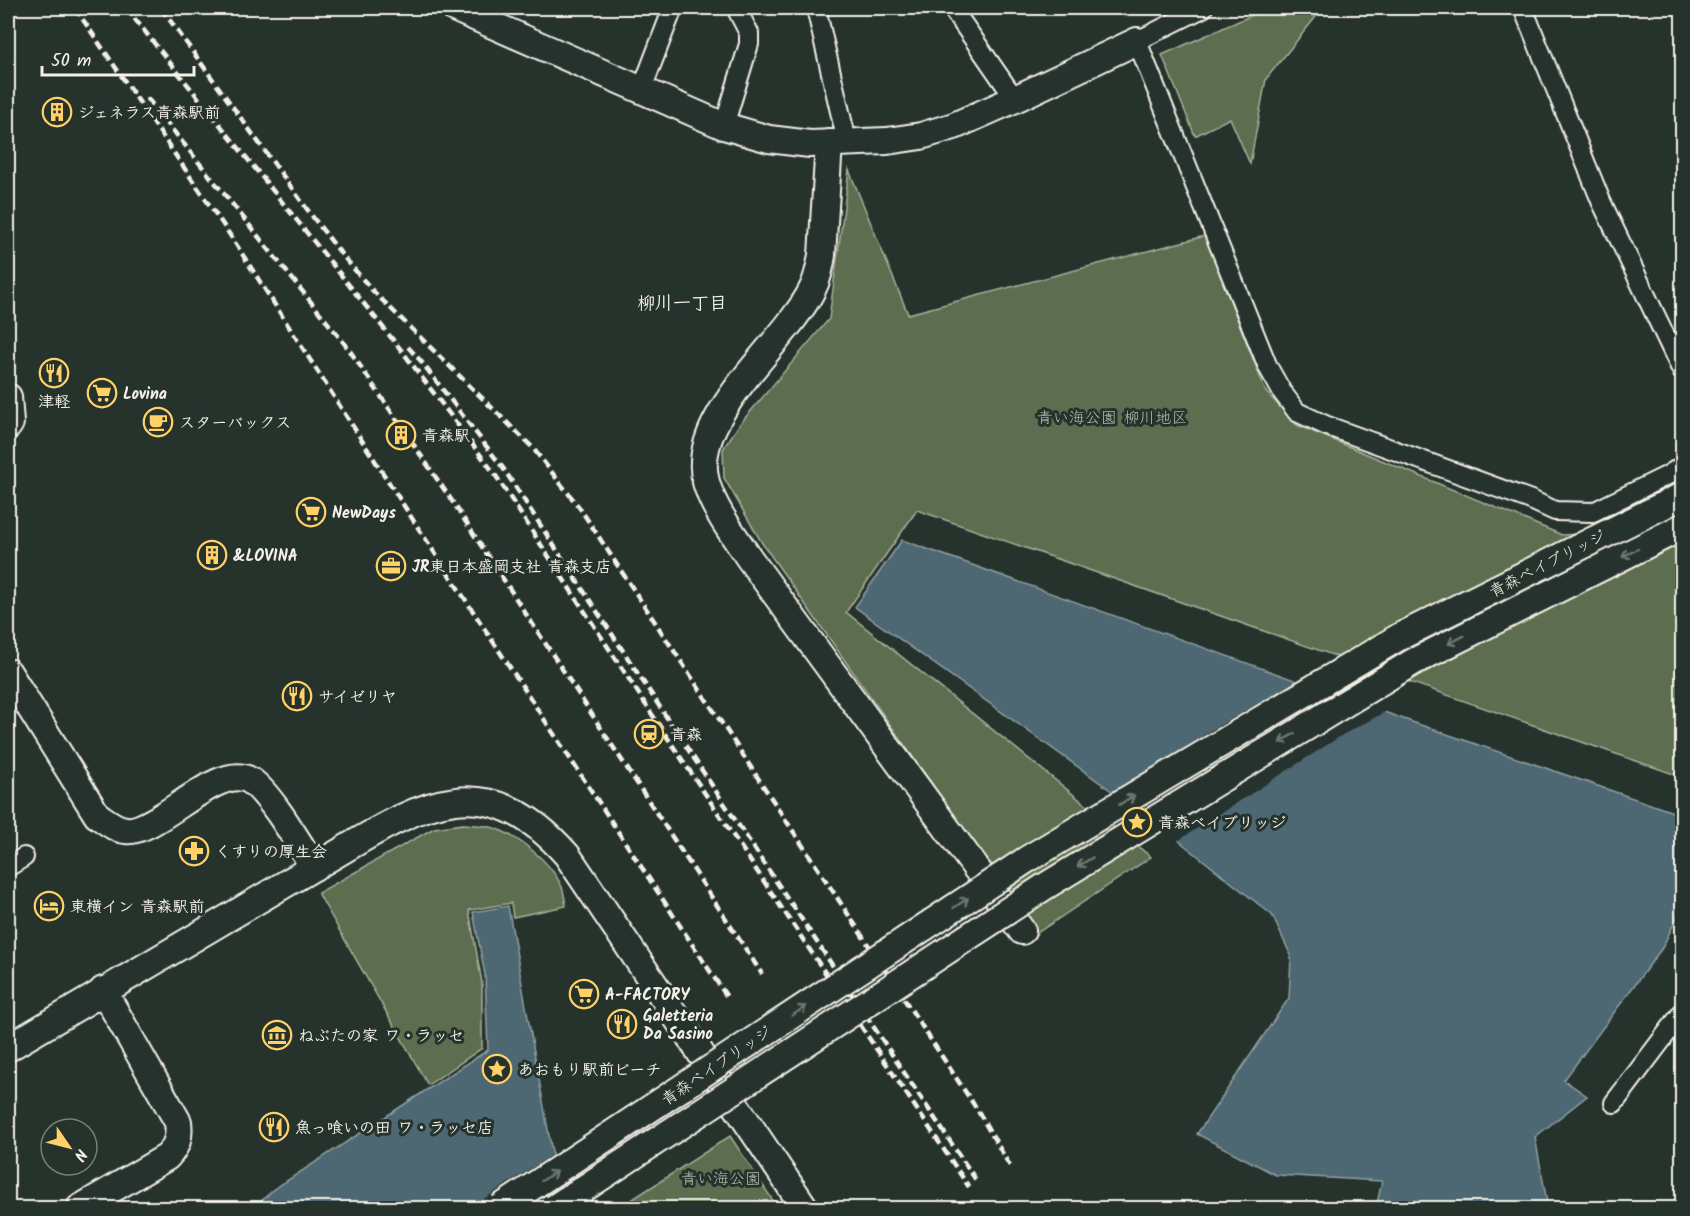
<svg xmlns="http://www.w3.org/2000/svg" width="1690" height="1216" font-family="Kalam,'Klee One',sans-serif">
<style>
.green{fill:#5c6e50;stroke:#a8b09c;stroke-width:1.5}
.water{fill:#4e6873;stroke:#909fa2;stroke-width:1.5}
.pier{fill:#26332d}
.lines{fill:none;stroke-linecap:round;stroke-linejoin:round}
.street-casing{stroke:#f4f1e8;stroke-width:22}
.secondary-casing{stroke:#f4f1e8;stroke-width:30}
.street{stroke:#26332d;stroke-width:18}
.secondary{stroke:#26332d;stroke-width:26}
.rail{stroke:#f4f1e8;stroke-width:4.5;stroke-dasharray:9 4.5;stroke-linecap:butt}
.secondary-bridge-casing{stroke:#f4f1e8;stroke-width:30;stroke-linecap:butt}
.secondary-bridge{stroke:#26332d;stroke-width:26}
.oneway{stroke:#6e766e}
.labels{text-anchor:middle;stroke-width:6;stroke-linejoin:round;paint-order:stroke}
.poi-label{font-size:16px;font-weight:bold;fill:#f4f1e8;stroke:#26332d;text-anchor:start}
.park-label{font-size:16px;fill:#b7bdab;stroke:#26332d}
.street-label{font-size:16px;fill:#f4f1e8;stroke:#26332d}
.neighbourhood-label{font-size:18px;font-weight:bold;fill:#f4f1e8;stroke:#26332d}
</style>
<rect width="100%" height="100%" fill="#26332d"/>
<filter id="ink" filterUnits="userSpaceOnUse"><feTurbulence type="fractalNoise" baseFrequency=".0167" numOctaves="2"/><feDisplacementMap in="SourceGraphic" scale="12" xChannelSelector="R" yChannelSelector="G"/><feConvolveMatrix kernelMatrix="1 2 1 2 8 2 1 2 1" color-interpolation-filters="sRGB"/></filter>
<g filter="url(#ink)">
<g class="green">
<path d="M1268,8H1323L1266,79L1250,164L1230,118L1195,136L1162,55Z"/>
<path d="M849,170L908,314L1205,236L1266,392L1297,425L1562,535L1682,528V777L917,510L846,612L1151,857L1037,933L762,543L724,478L723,449L739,425L829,319Z"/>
<path d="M463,824C472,825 482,825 491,827C517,835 551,861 562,887C564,893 565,900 566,906L513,917L511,903L469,910L482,983V1048L428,1085L318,893L434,828Z"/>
<path d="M730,1136L778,1208H619Z"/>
</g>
<g class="water">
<path d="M902,540L1412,722L1682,815V907L1662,948L1564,1080L1587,1096L1535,1137L1548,1208H1376L1382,1181L1276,1175L1197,1134L1289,998L1291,956L1272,915L1159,825L855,607Z"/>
<path d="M508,906L562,1208H254L274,1189L488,1050L485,975L473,912Z"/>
</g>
<g class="pier">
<path d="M1301,679L1389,710L1344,734L1176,842L1111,794L1217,727Z"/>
<path d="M555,1153L565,1208H470Z"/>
</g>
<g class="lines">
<g class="street-casing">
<g id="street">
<path d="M816,8L847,142"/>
<path d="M952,8L1015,99"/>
<path d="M1203,8L1137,41L1268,367L1282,392L1297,412L1325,425L1531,500L1555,511L1593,512L1668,475L1682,466"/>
<path d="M1523,8L1601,201L1682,371"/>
<path d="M642,89L673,8"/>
<path d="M724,126L749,44V33L736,8"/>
<path d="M8,867L24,857"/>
<path d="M1614,1103L1682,1013"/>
</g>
</g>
<g class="secondary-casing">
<g id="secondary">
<path d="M454,8L724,126L769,139L810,144L887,141L921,136L954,126L1015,99L1137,41"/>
<path d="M829,143L822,255C820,267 818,279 812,290C785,344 688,417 706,482C714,510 733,534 749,558L1022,931"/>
<path d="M8,397L10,423L8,426"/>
<path d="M8,672L97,815C106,821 115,829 126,830C157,834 219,760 251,781C271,795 299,844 314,867C407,814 478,754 567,855L805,1208"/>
<path d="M8,1048L314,867"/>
<path d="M80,1208L167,1157C177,1146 180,1137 178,1122L103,990"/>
</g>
</g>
<use href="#street" class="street"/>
<use href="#secondary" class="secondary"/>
<g class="rail">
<path d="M75,8L230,235L415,523L727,997"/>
<path d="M126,8L402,351L494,473L663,731L969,1187"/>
<path d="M161,8L315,220L342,255L373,291L532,447L579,507L978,1111L1010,1166"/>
<path d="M147,98L348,348L452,501L762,974"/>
<path d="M408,347L420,360L503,468L671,724L978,1183"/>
</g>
<g class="secondary-bridge-casing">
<g id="secondary-bridge">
<path d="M500,1208L1026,860L1399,637L1682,496"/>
<path d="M554,1208L1044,887L1413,662L1682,527"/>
</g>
</g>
<use href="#secondary-bridge" class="secondary-bridge"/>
</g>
<defs><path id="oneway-shaft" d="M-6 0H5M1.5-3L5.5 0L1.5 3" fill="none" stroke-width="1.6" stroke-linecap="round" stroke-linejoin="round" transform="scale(1.5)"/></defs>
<g class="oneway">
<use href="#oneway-shaft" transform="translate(1630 553) rotate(153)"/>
<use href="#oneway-shaft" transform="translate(1456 640) rotate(153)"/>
<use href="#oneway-shaft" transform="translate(1287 738) rotate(149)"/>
<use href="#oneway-shaft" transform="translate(1127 800) rotate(-31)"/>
<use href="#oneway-shaft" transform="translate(1085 862) rotate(149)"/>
<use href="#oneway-shaft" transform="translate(961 903) rotate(-34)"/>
<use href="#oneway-shaft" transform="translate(799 1011) rotate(-34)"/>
<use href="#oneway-shaft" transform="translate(549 1176) rotate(-34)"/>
</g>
</g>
<defs>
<g id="building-ring" transform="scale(1.5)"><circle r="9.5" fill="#26332d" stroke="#ffd166" stroke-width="1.5"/><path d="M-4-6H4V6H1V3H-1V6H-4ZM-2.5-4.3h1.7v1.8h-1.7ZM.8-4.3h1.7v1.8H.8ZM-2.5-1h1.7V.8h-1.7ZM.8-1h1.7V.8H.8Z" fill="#ffd166"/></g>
<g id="restaurant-ring" transform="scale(1.5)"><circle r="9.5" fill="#26332d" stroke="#ffd166" stroke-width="1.5"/><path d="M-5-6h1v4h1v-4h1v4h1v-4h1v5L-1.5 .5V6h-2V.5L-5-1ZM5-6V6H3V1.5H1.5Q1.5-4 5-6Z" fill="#ffd166"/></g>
<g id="supermarket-ring" transform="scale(1.5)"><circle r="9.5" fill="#26332d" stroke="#ffd166" stroke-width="1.5"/><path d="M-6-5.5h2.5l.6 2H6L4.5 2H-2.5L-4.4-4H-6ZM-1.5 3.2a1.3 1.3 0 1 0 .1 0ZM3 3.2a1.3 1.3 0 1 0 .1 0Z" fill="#ffd166"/></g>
<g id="cafe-ring" transform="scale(1.5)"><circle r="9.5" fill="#26332d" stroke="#ffd166" stroke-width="1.5"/><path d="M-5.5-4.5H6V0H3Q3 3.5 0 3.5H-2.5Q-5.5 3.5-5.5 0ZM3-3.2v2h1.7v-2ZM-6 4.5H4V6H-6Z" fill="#ffd166"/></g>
<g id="office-ring" transform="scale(1.5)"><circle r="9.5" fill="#26332d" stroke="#ffd166" stroke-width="1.5"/><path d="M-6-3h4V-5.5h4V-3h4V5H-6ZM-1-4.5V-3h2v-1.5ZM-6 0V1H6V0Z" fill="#ffd166"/></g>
<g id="station-ring" transform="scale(1.5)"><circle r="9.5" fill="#26332d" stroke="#ffd166" stroke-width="1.5"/><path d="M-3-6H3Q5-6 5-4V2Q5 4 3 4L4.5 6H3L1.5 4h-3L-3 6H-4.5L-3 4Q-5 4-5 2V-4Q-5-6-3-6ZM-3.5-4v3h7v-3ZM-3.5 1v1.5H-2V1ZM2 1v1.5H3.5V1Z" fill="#ffd166"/></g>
<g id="sight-ring" transform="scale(1.5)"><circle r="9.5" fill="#26332d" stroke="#ffd166" stroke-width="1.5"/><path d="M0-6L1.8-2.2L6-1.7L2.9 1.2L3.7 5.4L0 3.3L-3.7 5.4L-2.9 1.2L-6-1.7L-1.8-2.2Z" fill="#ffd166"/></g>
<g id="pharmacy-ring" transform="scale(1.5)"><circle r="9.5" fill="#26332d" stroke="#ffd166" stroke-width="1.5"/><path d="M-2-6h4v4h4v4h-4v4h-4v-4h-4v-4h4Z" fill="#ffd166"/></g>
<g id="hotel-ring" transform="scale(1.5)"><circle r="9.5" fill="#26332d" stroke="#ffd166" stroke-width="1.5"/><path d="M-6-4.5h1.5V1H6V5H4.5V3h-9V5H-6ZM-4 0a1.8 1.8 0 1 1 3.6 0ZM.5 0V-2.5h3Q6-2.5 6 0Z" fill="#ffd166"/></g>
<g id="museum-ring" transform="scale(1.5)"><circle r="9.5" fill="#26332d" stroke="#ffd166" stroke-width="1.5"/><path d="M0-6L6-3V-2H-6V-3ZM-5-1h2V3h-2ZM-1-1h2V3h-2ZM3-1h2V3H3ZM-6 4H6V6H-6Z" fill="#ffd166"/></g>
</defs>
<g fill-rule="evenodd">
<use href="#building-ring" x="57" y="112"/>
<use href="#restaurant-ring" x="54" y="373"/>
<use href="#supermarket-ring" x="102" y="393"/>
<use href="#cafe-ring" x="158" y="422"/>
<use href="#building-ring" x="401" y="435"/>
<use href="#supermarket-ring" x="311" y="512"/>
<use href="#building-ring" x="212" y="555"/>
<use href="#office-ring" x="391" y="566"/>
<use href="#restaurant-ring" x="297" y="696"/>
<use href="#station-ring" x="649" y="734"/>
<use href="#sight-ring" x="1137" y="822"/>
<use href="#pharmacy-ring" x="194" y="851"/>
<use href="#hotel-ring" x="49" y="906"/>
<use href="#supermarket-ring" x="584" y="994"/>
<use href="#restaurant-ring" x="622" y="1024"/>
<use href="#museum-ring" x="277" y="1035"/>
<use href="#sight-ring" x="497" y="1069"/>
<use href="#restaurant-ring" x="274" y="1127"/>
</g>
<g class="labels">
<g class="poi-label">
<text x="78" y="118">ジェネラス青森駅前</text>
<text x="123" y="399">Lovina</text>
<text x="54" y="407" text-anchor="middle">津軽</text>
<text x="179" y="428">スターバックス</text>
<text x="422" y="441">青森駅</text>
<text x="332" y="518">NewDays</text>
<text x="233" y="561">&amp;LOVINA</text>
<text x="412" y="572">JR東日本盛岡支社 青森支店</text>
<text x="318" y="702">サイゼリヤ</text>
<text x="670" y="740">青森</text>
<text x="1158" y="828">青森ベイブリッジ</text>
<text x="215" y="857">くすりの厚生会</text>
<text x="70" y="912">東横イン 青森駅前</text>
<text x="605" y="1000">A-FACTORY</text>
<text x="643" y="1021">Galetteria<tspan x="643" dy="18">Da Sasino</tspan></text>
<text x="298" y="1041">ねぶたの家 ワ・ラッセ</text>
<text x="518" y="1075">あおもり駅前ビーチ</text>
<text x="295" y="1133">魚っ喰いの田 ワ・ラッセ店</text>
</g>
<g class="park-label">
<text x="1112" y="423">青い海公園 柳川地区</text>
<text x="721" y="1184">青い海公園</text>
</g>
<g class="street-label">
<text transform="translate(1547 563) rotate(-27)" y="6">青森ベイブリッジ</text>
<text transform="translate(716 1065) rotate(-34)" y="6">青森ベイブリッジ</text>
</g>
<g class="neighbourhood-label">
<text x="682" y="309">柳川一丁目</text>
</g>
</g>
<rect width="1690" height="1216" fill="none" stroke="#26332d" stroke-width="30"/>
<rect x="15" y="15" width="1660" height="1186" fill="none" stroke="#f4f1e8" stroke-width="2" filter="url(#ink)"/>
<g transform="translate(69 1147) rotate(125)"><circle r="28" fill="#26332d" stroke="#787f78" stroke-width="1.5"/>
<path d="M0-4.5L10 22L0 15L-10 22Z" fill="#ffd166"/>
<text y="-9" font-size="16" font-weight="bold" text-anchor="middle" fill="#f4f1e8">N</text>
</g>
<path d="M42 66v9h152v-9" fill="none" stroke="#f4f1e8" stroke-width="3"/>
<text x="51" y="66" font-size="18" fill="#f4f1e8" stroke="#26332d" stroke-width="4.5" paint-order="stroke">50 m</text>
</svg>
